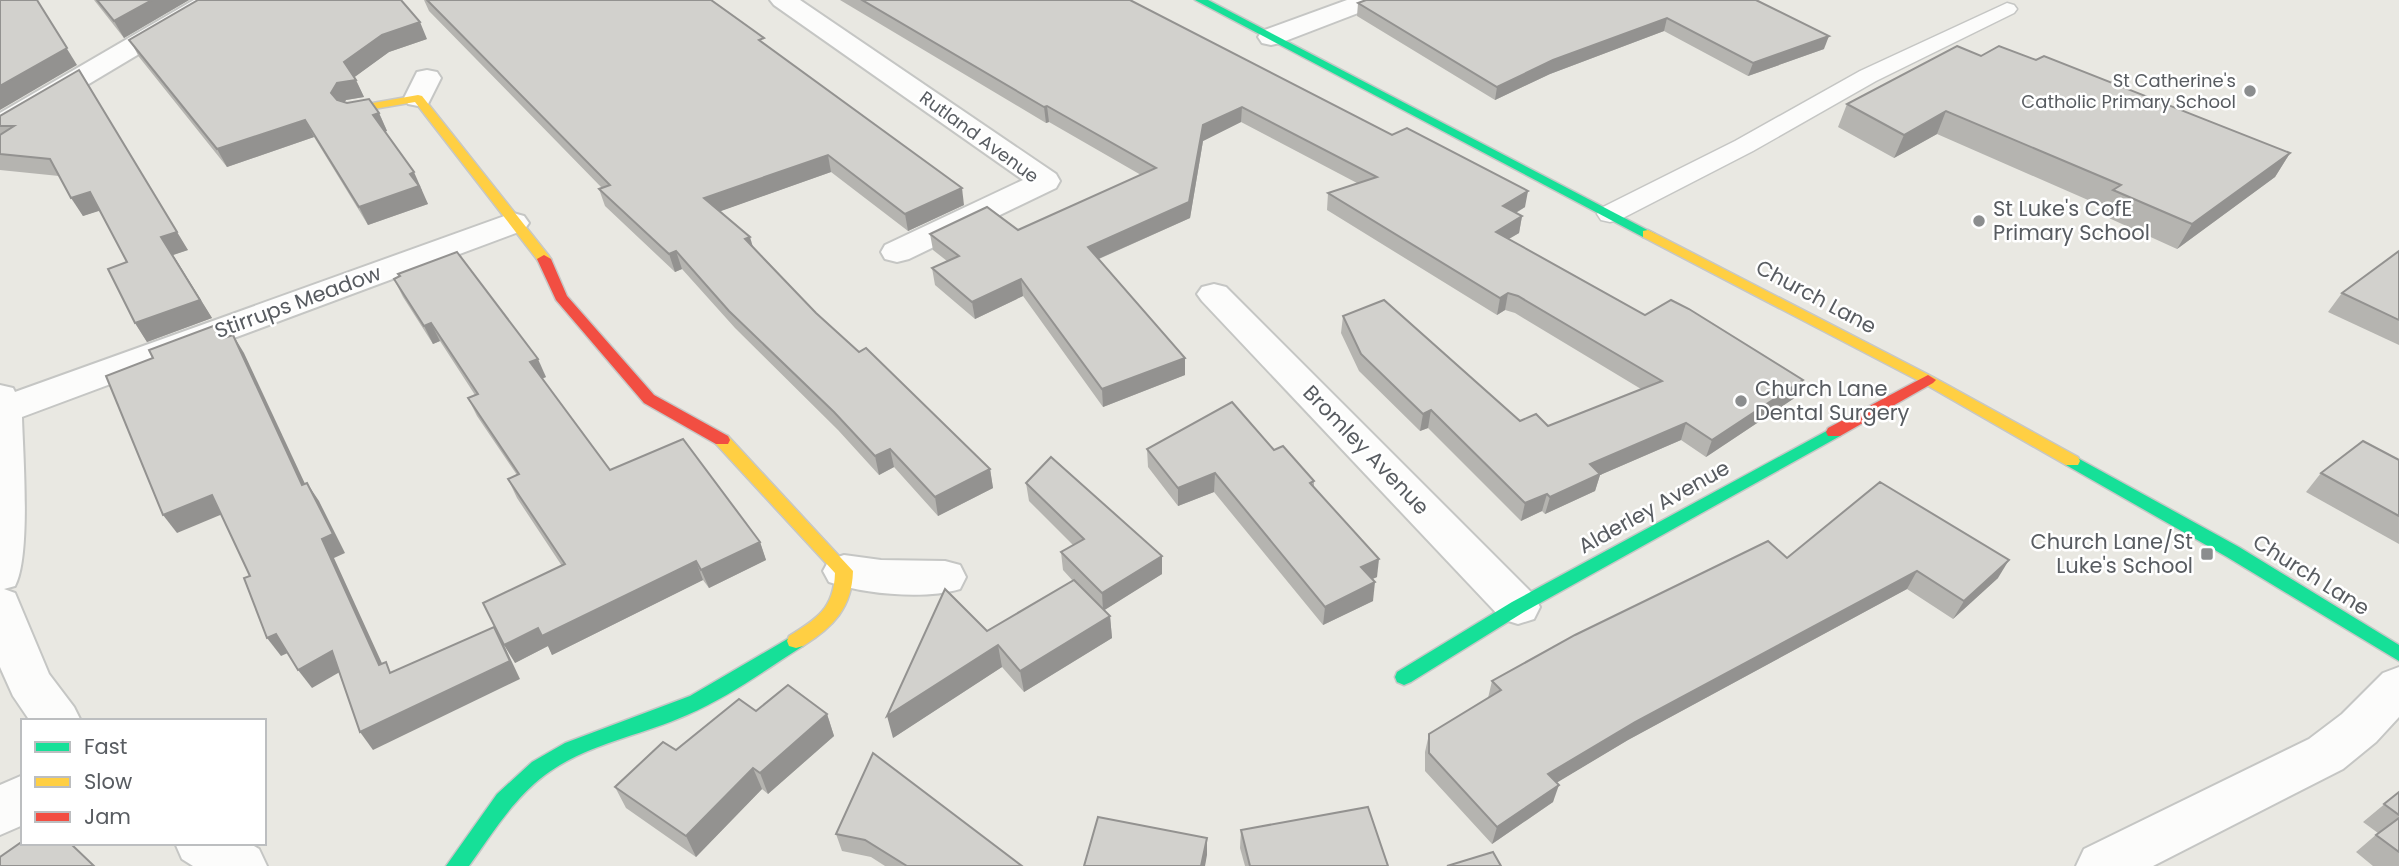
<svg xmlns="http://www.w3.org/2000/svg" width="2399" height="866" font-family="Poppins,sans-serif">
<style>
.lines{fill:none;stroke-linecap:round;stroke-linejoin:round}
.lane-casing{stroke:#c5c6c4;stroke-width:3}
.street-casing{stroke:#c5c6c4;stroke-width:4}
.fast-casing{stroke:#c6c7c6;stroke-width:3}
.slow-casing{stroke:#c6c7c6;stroke-width:3}
.jam-casing{stroke:#c6c7c6;stroke-width:3}
.lane{fill:#fcfcfb;fill-rule:evenodd}
.street{fill:#fcfcfb;fill-rule:evenodd}
.fast{fill:#16e098;fill-rule:evenodd}
.slow{fill:#ffcf43;fill-rule:evenodd}
.jam{fill:#f24e42;fill-rule:evenodd}
.wall{fill:#b5b4b0}
.shaded-wall{fill:#939290}
.building{fill:#d2d1cd;stroke:#939290;stroke-width:2}
.poi-dot{fill:#8b8d8e;stroke:#fff;stroke-width:2.5}
.labels{text-anchor:middle;stroke-width:5;stroke-linejoin:round;paint-order:stroke}
.far-poi-label{font-size:18px;fill:#585c61;stroke:#fff;text-anchor:end}
.far-street-label{font-size:18px;fill:#585c61;stroke:#fff}
.poi-label{font-size:21px;fill:#585c61;stroke:#fff;text-anchor:start}
.street-label{font-size:21px;fill:#585c61;stroke:#fff}
</style>
<rect width="100%" height="100%" fill="#e9e8e2"/>
<g class="lines">
<g class="lane-casing">
<path id="lane" d="M2007,3L2014,5L2017,9L2014,13L1876,81L1753,151L1619,220L1610,222L1601,220L1597,214L1601,208L1735,141L1860,71Z"/>
</g>
<g class="street-casing">
<g id="street">
<path d="M194,0H225L221,5L10,131L0,134V113Z"/>
<path d="M770,0H800L1056,174L1060,181L1056,188L909,259L897,262L885,259L881,252L885,245L1023,180L774,5Z"/>
<path d="M1347,0H1383L1379,5L1280,43L1271,45L1262,43L1258,37L1262,31Z"/>
<path d="M427,70L437,72L441,78L428,104L418,106L408,104L404,98L417,72Z"/>
<path d="M513,213L524,216L529,223L524,230L22,417C23,454 31,556 15,586L4,589L15,593L49,674L74,707L81,721H30L13,696L0,667V385L13,388L15,392Z"/>
<path d="M1214,284L1226,287L1534,595L1540,607L1534,619L1518,624L1502,619L1202,301L1197,294L1202,287Z"/>
<path d="M844,555L881,560L945,561L960,565L966,577L960,589C924,600 865,594 829,582L823,571L829,560Z"/>
<path d="M2399,667V717L2376,742L2343,769L2153,866H2076L2084,849L2309,739L2342,714L2383,673Z"/>
<path d="M23,775V825L0,835V785Z"/>
<path d="M175,843H249L259,849L267,866H193L182,859Z"/>
</g>
</g>
<g class="fast-casing">
<g id="fast">
<path d="M1195,0H1208L1655,234L1653,237H1643Z"/>
<path d="M1834,427L1840,428L1842,432L1840,436L1524,612L1411,682L1404,685L1397,682L1395,677L1397,672L1512,602Z"/>
<path d="M2072,455L2239,547L2399,645V661L2227,557L2066,465L2064,461Z"/>
<path d="M796,634L803,636L805,641L803,646C765,670 729,697 687,715C640,736 586,744 545,775C513,799 492,834 469,866H446L497,794L532,762L565,743L690,696Z"/>
</g>
</g>
<g class="slow-casing">
<g id="slow">
<path d="M418,95L422,96L549,256L551,259L549,262H539L415,102L356,112L350,109L356,106Z"/>
<path d="M1648,230L1933,377L2078,457L2080,461L2078,465H2066L1923,383L1643,237V231Z"/>
<path d="M722,435L728,436L853,571C852,608 833,627 803,646L796,648L789,646L787,641L789,636C817,619 834,608 835,573L716,444L714,440Z"/>
</g>
</g>
<g class="jam-casing">
<g id="jam">
<path d="M544,255L551,259L567,296L654,395L728,436L730,440L728,444H716L644,403L556,300L537,259Z"/>
<path d="M1928,375L1936,380L1933,383L1840,436H1828L1826,432L1828,428Z"/>
</g>
</g>
<use href="#lane" class="lane"/>
<use href="#street" class="street"/>
<use href="#fast" class="fast"/>
<use href="#slow" class="slow"/>
<use href="#jam" class="jam"/>
</g>
<g class="wall">
<path d="M94,0H189L124,38Z"/>
<path d="M424,0H711L964,205L908,231L831,172L720,211L816,313L990,469L993,488L938,516L894,467L879,475L838,430L735,328L682,269L675,272L605,206L599,189L602,188L429,11Z"/>
<path d="M840,0H1130L1525,207L1516,213L1522,216L1519,233L1509,239L1645,315L1803,380L1796,397L1706,457L1681,440L1600,475L1595,491L1545,514L1542,511L1521,521L1428,428L1420,431L1359,371L1341,333L1343,316L1520,421L1548,426L1641,389L1515,313L1505,310L1497,315L1327,210L1328,193L1357,183L1241,122L1203,141L1190,218L1099,259L1185,358V375L1103,407L1023,296L975,319L935,285L932,268L947,261L933,250L930,234L1018,230L1141,175L1049,122L1046,123Z"/>
<path d="M1756,0L1824,49L1748,76L1664,31L1550,74L1495,100L1357,16L1358,3Z"/>
<path d="M427,39L389,52L354,77L364,97L346,100L344,102L379,113L387,131H385L422,190L421,191L428,204L368,225L314,137L227,167L139,57L130,40Z"/>
<path d="M1981,56L2036,60L2290,153L2275,177L2177,249L2100,214L2104,207L1937,134L1894,158L1838,127L1847,104Z"/>
<path d="M0,116L188,250L173,255L212,318L147,342L135,323L127,262L100,210L83,216L59,176L0,170Z"/>
<path d="M2399,251V345L2328,312L2342,293Z"/>
<path d="M394,279L546,377L542,379L610,470L760,542L766,560L709,588L703,580L552,655L548,646L515,663L562,566L517,498L508,479L517,475L477,416L468,398L475,395L440,341L433,344L403,297Z"/>
<path d="M1147,449L1274,450L1314,481V487L1377,577L1372,579L1373,601L1323,625L1214,492L1178,506L1148,467Z"/>
<path d="M2399,460V544L2306,492L2321,473Z"/>
<path d="M1026,483L1162,574L1104,610L1110,616L1112,638L1024,692L1002,667L893,738L987,631L1073,581L1063,570L1061,552L1073,545L1029,501Z"/>
<path d="M1787,558L1998,578L1953,619L1907,589L1628,740L1557,782L1553,802L1492,844L1425,771V752L1429,734L1488,698L1492,681Z"/>
<path d="M756,711L827,714L834,736L768,794L762,789L696,857L626,808L615,787L676,750Z"/>
<path d="M2399,792V866H2373L2356,852L2378,833L2363,822Z"/>
<path d="M1241,830L1388,866H1245L1240,848Z"/>
<path d="M836,834L1022,866H885L871,857L842,851Z"/>
</g>
<g class="shaded-wall">
<path d="M37,0L77,65L0,110V86Z"/>
<path d="M152,0H189L124,38L114,21Z"/>
<path d="M1667,18L1664,31L1550,74L1495,100L1497,87L1553,60Z"/>
<path d="M420,22L427,39L389,52L352,79L344,62L382,35Z"/>
<path d="M1829,36L1824,49L1748,76L1753,63Z"/>
<path d="M79,70L188,250L173,255L212,318L147,342L135,323L161,237Z"/>
<path d="M356,80L364,97L346,100L340,110L331,93L337,83Z"/>
<path d="M1047,106L1049,122L1046,123L1044,107Z"/>
<path d="M1242,107L1241,122L1203,141L1190,218L1089,263L1088,247L1203,125Z"/>
<path d="M1946,111L1937,134L1894,158L1904,135Z"/>
<path d="M379,113L387,131L381,133L373,115Z"/>
<path d="M305,120L314,137L227,167L217,149Z"/>
<path d="M2290,153L2275,177L2177,249L2192,224Z"/>
<path d="M828,155L831,172L710,215L704,198Z"/>
<path d="M414,172L428,204L368,225L359,207L410,174Z"/>
<path d="M962,188L964,205L908,231L905,214Z"/>
<path d="M1528,191L1525,207L1500,222L1503,206Z"/>
<path d="M90,192L102,210L83,216L71,198Z"/>
<path d="M1522,216L1519,233L1493,248L1496,232Z"/>
<path d="M750,237L755,254L745,239Z"/>
<path d="M676,251L682,269L675,272L669,254Z"/>
<path d="M1021,279L1023,296L975,319L972,302Z"/>
<path d="M1508,293L1505,310L1497,315L1500,298Z"/>
<path d="M431,323L440,341L433,344L424,326Z"/>
<path d="M233,335L244,353L314,503L302,485Z"/>
<path d="M1185,358V375L1103,407L1102,389Z"/>
<path d="M538,359L546,377L538,380L530,362Z"/>
<path d="M1803,380L1796,397L1706,457L1712,440Z"/>
<path d="M1431,410L1428,428L1420,431L1423,414Z"/>
<path d="M1686,423L1681,440L1600,475L1595,491L1545,514L1550,497L1590,464Z"/>
<path d="M890,449L894,467L879,475L875,456Z"/>
<path d="M990,469L993,488L938,516L935,497Z"/>
<path d="M1215,473L1214,492L1178,506V488Z"/>
<path d="M307,483L319,501L345,553L334,558L391,683L379,665L322,539Z"/>
<path d="M1547,494L1542,511L1521,521L1525,503Z"/>
<path d="M212,495L225,513L177,533L163,515Z"/>
<path d="M760,542L766,560L709,588L701,570Z"/>
<path d="M1162,556V574L1103,611L1102,593Z"/>
<path d="M1379,559L1377,577L1359,585L1361,567Z"/>
<path d="M2009,560L1998,578L1953,619L1964,601Z"/>
<path d="M696,561L703,580L552,655L548,646L515,663L504,645L538,628Z"/>
<path d="M1917,571L1907,589L1628,740L1543,791L1548,774L1635,722Z"/>
<path d="M1375,582L1373,601L1323,625L1325,607Z"/>
<path d="M1110,616L1112,638L1024,692L1020,671Z"/>
<path d="M494,627L504,645L520,679L373,750L360,732Z"/>
<path d="M276,634L290,652L281,656L267,638Z"/>
<path d="M998,645L1002,667L893,738L887,716Z"/>
<path d="M332,651L345,669L312,688L298,670Z"/>
<path d="M827,714L834,736L768,794L760,773Z"/>
<path d="M753,768L762,789L696,857L686,836Z"/>
<path d="M1559,785L1553,802L1492,844L1497,827Z"/>
<path d="M1207,838V855L1205,866H1201Z"/>
</g>
<g class="building">
<path d="M0,0H37L67,48L0,86Z"/>
<path d="M97,0H152L114,21Z"/>
<path d="M198,0H401L420,22L382,35L344,62L356,80L337,83L331,93L337,100L347,103L369,99L379,113L373,115L414,172L410,174L419,186L359,207L305,120L217,149L129,40Z"/>
<path d="M427,0H711L764,38L759,40L962,188L905,214L828,155L704,198L750,237L745,239L816,313L859,352L866,348L990,469L935,497L890,449L875,456L834,412L729,311L676,251L669,254L599,189L610,185Z"/>
<path d="M862,0H1130L1392,135L1407,128L1528,191L1503,206L1522,216L1496,232L1645,315L1671,300L1689,309L1803,380L1712,440L1686,423L1590,464L1600,474L1550,497L1547,494L1525,503L1431,410L1423,414L1361,354L1343,316L1384,300L1520,421L1536,414L1548,426L1662,381L1518,296L1508,293L1500,298L1328,193L1377,177L1242,107L1203,125L1189,202L1088,247L1185,358L1102,389L1021,279L972,302L932,268L959,256L930,234L987,207L1018,230L1156,168L1047,106L1044,107Z"/>
<path d="M1366,0H1756L1829,36L1753,63L1667,18L1553,60L1497,87L1358,3Z"/>
<path d="M1957,46L1981,56L1999,46L2036,60L2044,56L2290,153L2192,224L2113,190L2121,185L1946,111L1904,135L1847,104Z"/>
<path d="M79,70L177,232L161,237L200,300L135,323L108,269L127,262L90,192L71,198L50,159L0,154V135L14,126H0V116Z"/>
<path d="M2399,251V320L2342,293Z"/>
<path d="M457,252L538,359L530,362L610,470L683,439L760,542L701,570L696,561L542,636L538,628L504,645L483,603L565,564L508,479L519,474L468,398L478,394L431,323L424,326L394,279L400,276L398,274Z"/>
<path d="M216,325L224,338L233,335L302,485L307,483L333,534L322,539L379,665L386,662L390,673L494,627L510,661L360,732L332,651L298,670L276,634L267,638L244,578L250,576L212,495L163,515L106,376L153,358L149,350Z"/>
<path d="M1232,402L1274,450L1283,446L1314,481L1310,483L1379,559L1361,567L1375,582L1325,607L1215,473L1178,488L1147,449Z"/>
<path d="M2363,441L2399,460V516L2321,473Z"/>
<path d="M1051,457L1162,556L1102,593L1061,552L1084,539L1026,483Z"/>
<path d="M1880,482L2009,560L1964,601L1917,571L1635,722L1548,774L1559,785L1497,827L1429,753V734L1501,690L1492,681L1575,635L1768,541L1787,558Z"/>
<path d="M1074,580L1110,616L1020,671L998,645L887,716L945,589L987,631Z"/>
<path d="M788,685L827,714L760,773L753,768L686,836L615,787L663,742L676,750L739,699L756,711Z"/>
<path d="M873,753L1022,866H907L865,840L836,834Z"/>
<path d="M2399,792V815L2384,804Z"/>
<path d="M1368,807L1388,866H1250L1241,830Z"/>
<path d="M1098,817L1207,838L1201,866H1084Z"/>
<path d="M2399,818V852L2376,835Z"/>
<path d="M23,841V843H70L94,866H0V857Z"/>
<path d="M1493,852L1501,866H1447Z"/>
</g>
<g class="poi-dot">
<circle cx="2250" cy="91" r="7"/>
<circle cx="1979" cy="221" r="7"/>
<circle cx="1741" cy="401" r="7"/>
<rect x="2200" y="547" width="14" height="14" rx="3.5"/>
</g>
<g class="labels">
<g class="far-poi-label">
<text x="2236" y="87">St Catherine's<tspan x="2236" dy="21">Catholic Primary School</tspan></text>
</g>
<g class="far-street-label">
<text transform="translate(979 137) rotate(36)" y="6">Rutland Avenue</text>
</g>
<g class="poi-label">
<text x="1993" y="216">St Luke's CofE<tspan x="1993" dy="24">Primary School</tspan></text>
<text x="1755" y="396">Church Lane<tspan x="1755" dy="24">Dental Surgery</tspan></text>
<text x="2193" y="549" text-anchor="end">Church Lane/St<tspan x="2193" dy="24">Luke's School</tspan></text>
</g>
<g class="street-label">
<text transform="translate(1816 297) rotate(28)" y="7">Church Lane</text>
<text transform="translate(298 302) rotate(-20)" y="7">Stirrups Meadow</text>
<text transform="translate(1366 450) rotate(46)" y="7">Bromley Avenue</text>
<text transform="translate(1654 507) rotate(-29)" y="7">Alderley Avenue</text>
<text transform="translate(2311 575) rotate(32)" y="7">Church Lane</text>
</g>
</g>
<rect x="21" y="719" width="245" height="126" fill="#ffffff" stroke="#bcbec0" stroke-width="2"/>
<rect x="35" y="742" width="35" height="10" fill="#16e098" stroke="#bcbec0" stroke-width="2"/>
<text x="84" y="754" font-size="21" fill="#585c61">Fast</text>
<rect x="35" y="777" width="35" height="10" fill="#ffcf43" stroke="#bcbec0" stroke-width="2"/>
<text x="84" y="789" font-size="21" fill="#585c61">Slow</text>
<rect x="35" y="812" width="35" height="10" fill="#f24e42" stroke="#bcbec0" stroke-width="2"/>
<text x="84" y="824" font-size="21" fill="#585c61">Jam</text>
</svg>
